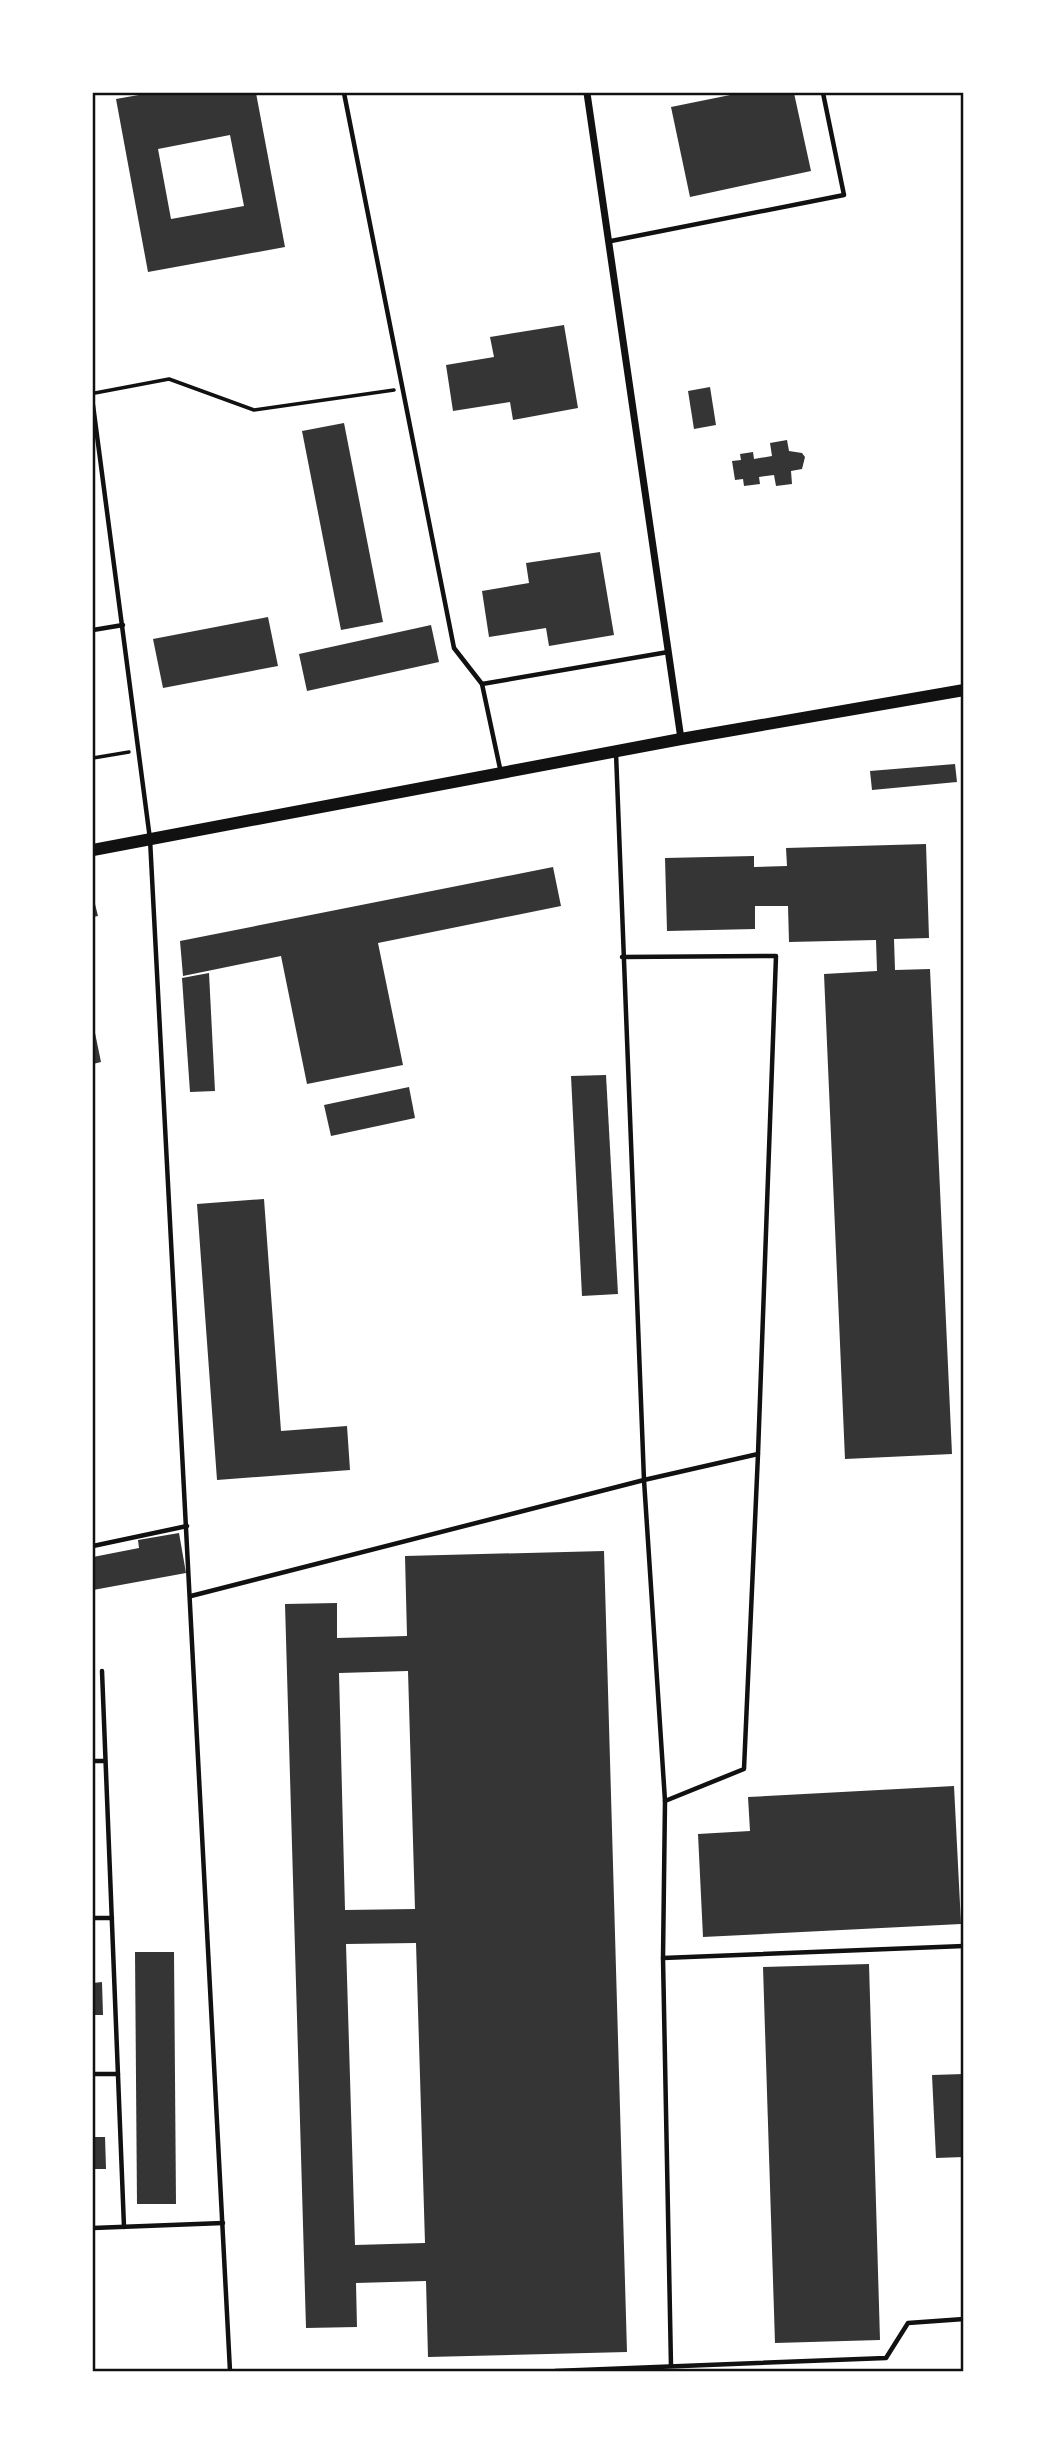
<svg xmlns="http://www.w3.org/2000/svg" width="1057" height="2464" font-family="'Exo 2',sans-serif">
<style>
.building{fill:#353535;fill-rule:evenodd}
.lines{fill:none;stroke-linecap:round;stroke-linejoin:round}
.path{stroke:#111;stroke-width:3.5}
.service{stroke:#111;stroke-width:4.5}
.minor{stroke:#111;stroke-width:7}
.tertiary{stroke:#111;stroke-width:12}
.neatline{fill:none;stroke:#111;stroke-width:2.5}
</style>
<rect width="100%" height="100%" fill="#fff"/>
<g class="building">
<path d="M150,93H256L285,247L148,272L116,99ZM230,135L244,206L171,219L158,149Z"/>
<path d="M740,93H794L811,171L690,197L671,107Z"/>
<path d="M564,325L578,408L513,420L510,402L453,411L446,365L494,357L490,337Z"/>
<path d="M710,387L716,425L694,429L688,391Z"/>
<path d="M344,423L383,622L341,630L302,431Z"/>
<path d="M787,440L789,451L802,453L805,457L802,469L791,471L792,484L776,486L774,475L759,477L760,484L744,486L743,479L735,480L732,461L741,460L740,454L753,452L754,459L772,456L770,443Z"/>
<path d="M600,552L614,635L549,646L546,628L489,637L482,591L529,583L526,563Z"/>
<path d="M268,617L278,666L163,688L153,639Z"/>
<path d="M431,625L439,662L307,691L299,654Z"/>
<path d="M955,764L957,782L872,790L870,771Z"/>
<path d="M926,844L929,938L894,939L895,970L930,969L952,1454L845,1459L824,974L877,971L876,940L789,942L788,906H755V929L667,931L665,858L754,856V867L787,866L786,848Z"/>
<path d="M553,867L561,906L378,943L403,1065L307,1084L281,956L183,976L180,941Z"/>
<path d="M93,896L98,916L93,917Z"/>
<path d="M209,973L215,1091L190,1092L182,978Z"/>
<path d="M94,1028L101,1062L93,1064V1029Z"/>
<path d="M606,1075L618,1294L582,1296L571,1076Z"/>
<path d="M409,1087L415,1118L331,1136L324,1105Z"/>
<path d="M264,1199L281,1431L347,1426L350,1470L217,1480L197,1204Z"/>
<path d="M179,1533L186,1573L93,1590V1557L139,1548L138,1540Z"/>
<path d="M604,1551L627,2352L428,2357L426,2281L356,2283L357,2327L306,2328L285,1604L337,1603V1638L407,1636L405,1556ZM408,1671L415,1909L345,1910L339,1673ZM416,1943L425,2243L355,2245L346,1944Z"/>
<path d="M954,1786L961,1924L703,1937L698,1834L750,1831L748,1797Z"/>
<path d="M135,1952H174L176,2204H137Z"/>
<path d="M869,1964L880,2340L775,2343L763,1967Z"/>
<path d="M102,1982L103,2015H93V1983Z"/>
<path d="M964,2074V2157L936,2158L932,2075Z"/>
<path d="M93,2137H105L106,2169H93Z"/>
</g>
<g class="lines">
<g class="path">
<path d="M95,393L169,379L254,410L394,390"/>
<path d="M93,758L129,752"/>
</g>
<g class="service">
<path d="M344,93L454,648L482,684L501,773"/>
<path d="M611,241L844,195L823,93"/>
<path d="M93,405L150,839L230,2371"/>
<path d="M93,630L123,625"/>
<path d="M482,684L668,652"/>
<path d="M616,753L644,1480L665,1801L663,1958L671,2366"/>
<path d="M93,1546L187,1526"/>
<path d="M191,1596L644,1480L758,1454L776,956L622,957"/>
<path d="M102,1671L124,2227"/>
<path d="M93,1761H105"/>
<path d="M665,1801L744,1769L758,1454"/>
<path d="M93,1918H112"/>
<path d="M663,1958L964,1946"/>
<path d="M93,2074H118"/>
<path d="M93,2228L223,2223"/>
<path d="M555,2371L886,2358L908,2323L964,2319"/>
</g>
<path class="minor" d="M587,93L681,739"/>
<path class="tertiary" d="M93,850L681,739L964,690"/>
</g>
<rect width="1057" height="2464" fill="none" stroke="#ffffff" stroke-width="189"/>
<rect x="94" y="94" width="868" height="2276" class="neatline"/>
</svg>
